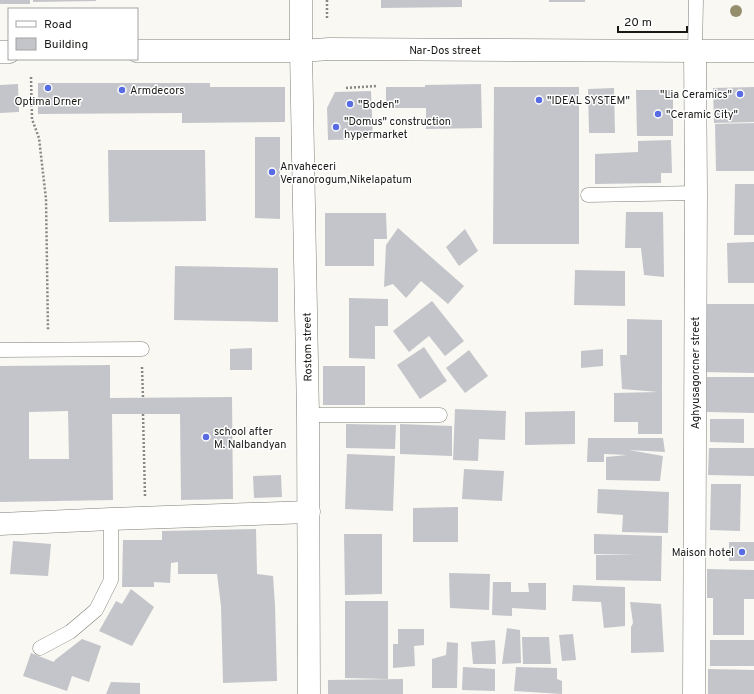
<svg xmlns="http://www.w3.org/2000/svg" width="754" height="694" font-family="Overpass,sans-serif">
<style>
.building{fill:#c3c5ca;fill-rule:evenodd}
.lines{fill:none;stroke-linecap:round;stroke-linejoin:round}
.service-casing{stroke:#7f7e79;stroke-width:15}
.minor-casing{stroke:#7f7e79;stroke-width:23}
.tertiary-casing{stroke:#7f7e79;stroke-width:23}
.secondary-casing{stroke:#7f7e79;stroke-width:23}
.path{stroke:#898884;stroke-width:2.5;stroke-dasharray:2 2;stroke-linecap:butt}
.service{stroke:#fff;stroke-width:14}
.minor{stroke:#fff;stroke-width:22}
.tertiary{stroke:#fff;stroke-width:22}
.secondary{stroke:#fff;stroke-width:22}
.tree{fill:#948e6d}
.poi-dot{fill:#596be2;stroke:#fff;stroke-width:1.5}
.labels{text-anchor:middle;stroke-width:3;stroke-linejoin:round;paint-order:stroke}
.street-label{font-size:11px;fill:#181816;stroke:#fff}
.poi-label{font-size:11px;fill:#181816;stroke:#fff;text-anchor:start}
</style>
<rect width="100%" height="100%" fill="#f9f8f2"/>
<g class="building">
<rect x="0" y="0" width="30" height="4"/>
<path d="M33,0H96V1L33,2Z"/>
<path d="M381,0H462V7L381,8Z"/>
<rect x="549" y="0" width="36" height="2"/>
<path d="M38,83H210V87H285V122L182,123V113L38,114Z"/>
<path d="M18,84L19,112L0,113V85Z"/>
<path d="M481,84L482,128L426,129V108H386V87H425V85Z"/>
<path d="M494,87H579V244H493Z"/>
<path d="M754,87V122L714,123L713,88Z"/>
<path d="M614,88L615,133H589L588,89Z"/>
<path d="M636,90H673V136H637Z"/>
<path d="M371,91L373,139L328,140L327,108L335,92Z"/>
<path d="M754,123V171H716L715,124Z"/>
<path d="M255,137H280V219L255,218Z"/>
<path d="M671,140L672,173H661V183L595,184V154L638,152V141Z"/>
<path d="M108,150H205L206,221L109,222Z"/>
<path d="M735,184H754V235H734Z"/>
<path d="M626,212H663L664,277L644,275L641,248H625Z"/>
<path d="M325,213H386L387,239H374V266H325Z"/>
<path d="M398,228L464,286L448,304L421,281L406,298L393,284L384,287L386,245Z"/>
<path d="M465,229L478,251L459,266L446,247Z"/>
<path d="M754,242V283H728L727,243Z"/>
<path d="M175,266L278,268V322L174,320Z"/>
<path d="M575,270L625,271V306L574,305Z"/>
<path d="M349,298L388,299V326H375V359L349,358Z"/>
<path d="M432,301L464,341L445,356L429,336L409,352L393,331Z"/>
<path d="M705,304H754V373L704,372Z"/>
<path d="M627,319L662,320V434H638V422H614V393L658,392L622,389L620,355H627Z"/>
<path d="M424,347L447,381L420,399L397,365Z"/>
<path d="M252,348V370H230V349Z"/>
<path d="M603,349V366L581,368V351Z"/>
<path d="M469,350L488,376L465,393L446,368Z"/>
<path d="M110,365V398L232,397L233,499L181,500L180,414H112L113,500L0,502V366ZM68,411L69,459H29V412Z"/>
<rect x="323" y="366" width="42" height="39"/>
<path d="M707,377H754V413L707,412Z"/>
<path d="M455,409L506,411L505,440L479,439L478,461L453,460Z"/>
<path d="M575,411V444L525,445V412Z"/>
<path d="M710,419H744V443L710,442Z"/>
<path d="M346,424L396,425L395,449L346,448Z"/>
<path d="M400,424L452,426V456L400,454Z"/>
<path d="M588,438H663L665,452L629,450L663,456L660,481L606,480V457L627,455L604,454V462H587Z"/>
<path d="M709,448H754V476L708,475Z"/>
<path d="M347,454L395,456L393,511L345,509Z"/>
<path d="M464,469L504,471L502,501L462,499Z"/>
<path d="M281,475L282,497L254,498L253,476Z"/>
<path d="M711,484H741L740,531L710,530Z"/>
<path d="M598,489L669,492L668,533L622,532L623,515L597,513Z"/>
<path d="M458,507V542H413V508Z"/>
<path d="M256,529L257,574L273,576L275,605L277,681L223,683L221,606L217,574H178V562L171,563L170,583L154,582V587H122L123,540H162V531Z"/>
<path d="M344,534H382V594L345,595Z"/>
<path d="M594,534L662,536L661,581L596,580V555H638L594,554Z"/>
<path d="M13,541L51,544L48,576L10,574Z"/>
<rect x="729" y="542" width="25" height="19"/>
<path d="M707,569L754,570V599H744V635H713V598H707Z"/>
<path d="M449,573L490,574L489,610L450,608Z"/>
<path d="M493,582H511V592H529L528,583H546V610L512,608V616L492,615Z"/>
<path d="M573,585L625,587V626L604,628L601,602L572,601Z"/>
<path d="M131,589L154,607L132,646L99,631L116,601L122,604Z"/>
<path d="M345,601H388V679L345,678Z"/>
<path d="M630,602L661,604L664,652L631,653V627L633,623Z"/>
<path d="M507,628L520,630L521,663L502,664Z"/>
<path d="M398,629H424V645L414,646L415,666L393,668V644H398Z"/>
<path d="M573,634L576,660L562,661L559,635Z"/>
<path d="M522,637H549L551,664H523Z"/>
<path d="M82,639L101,646L89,682L72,676L67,691L23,676L31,653L54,662L55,660Z"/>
<path d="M495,640L496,664H473L471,642Z"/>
<rect x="710" y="640" width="44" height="26"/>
<path d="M447,642L458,643L457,688H432V659L446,655Z"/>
<path d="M463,667L495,669V691L462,690Z"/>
<path d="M516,667L557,668V679L562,681V694L514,691Z"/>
<path d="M708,669L754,670V694H708Z"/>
<path d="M403,679V694H328V680Z"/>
<path d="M111,682L140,683V694H106Z"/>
</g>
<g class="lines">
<g class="service-casing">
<g id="service">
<path d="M695,51L696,0"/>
<path d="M588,195L696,193"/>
<path d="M0,350L142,349"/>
<path d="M308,415H440"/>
<path d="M40,648L70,632L96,610L111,580V519"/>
</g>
</g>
<g class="minor-casing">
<g id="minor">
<path d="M301,0V51"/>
<path d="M0,524L111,519L309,512"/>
<path d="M694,694L696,193L695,51"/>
</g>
</g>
<g class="tertiary-casing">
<path id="tertiary" d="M301,51L308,415L309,694"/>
</g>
<g class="secondary-casing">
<g id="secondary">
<path d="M137,51H301L329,49L695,51H754"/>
<path d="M0,52H9"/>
</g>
</g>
<g class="path">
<path d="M327,0V18"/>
<path d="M31,77L32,119L39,138L46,199L48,331"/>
<path d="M346,88L376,86"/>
<path d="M142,367L143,398"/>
<path d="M143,414L145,496"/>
</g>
<use href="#service" class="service"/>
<use href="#minor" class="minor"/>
<use href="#tertiary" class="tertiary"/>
<use href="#secondary" class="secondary"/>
</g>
<circle class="tree" cx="736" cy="11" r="6"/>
<g class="poi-dot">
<circle cx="48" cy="88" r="4"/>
<circle cx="122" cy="90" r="4"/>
<circle cx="740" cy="94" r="4"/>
<circle cx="539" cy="100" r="4"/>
<circle cx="350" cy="104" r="4"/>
<circle cx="658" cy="114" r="4"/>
<circle cx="336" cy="127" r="4"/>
<circle cx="272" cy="172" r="4"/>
<circle cx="206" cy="437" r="4"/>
<circle cx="742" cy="552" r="4"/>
</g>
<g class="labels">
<g class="street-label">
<text x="445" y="54">Nar-Dos street</text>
<text transform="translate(307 347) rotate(-91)" y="4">Rostom street</text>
<text transform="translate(695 373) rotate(-90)" y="4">Aghyusagorcner street</text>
</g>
<g class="poi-label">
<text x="130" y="94">Armdecors</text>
<text x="732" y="98" text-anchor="end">"Lia Ceramics"</text>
<text x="547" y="104">"IDEAL SYSTEM"</text>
<text x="48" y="105" text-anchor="middle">Optima Drner</text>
<text x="358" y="108">"Boden"</text>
<text x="666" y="118">"Ceramic City"</text>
<text x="344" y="125">"Domus" construction<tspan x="344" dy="13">hypermarket</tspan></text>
<text x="280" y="170">Anvaheceri<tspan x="280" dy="13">Veranorogum,Nikelapatum</tspan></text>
<text x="214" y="435">school after<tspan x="214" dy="13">M. Nalbandyan</tspan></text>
<text x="734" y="556" text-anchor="end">Maison hotel</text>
</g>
</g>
<rect x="8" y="8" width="130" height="52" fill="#ffffff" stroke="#a3a3a2"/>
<rect x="16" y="21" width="20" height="6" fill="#ffffff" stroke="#a3a3a2"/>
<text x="44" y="28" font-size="12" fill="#181816">Road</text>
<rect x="16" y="38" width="20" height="12" fill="#c3c5ca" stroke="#a3a3a2"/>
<text x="44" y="48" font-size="12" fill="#181816">Building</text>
<path d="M618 26v6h69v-6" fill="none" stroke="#181816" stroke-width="2"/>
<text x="624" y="26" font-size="12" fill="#181816" stroke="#ffffff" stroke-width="3" paint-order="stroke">20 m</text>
</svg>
